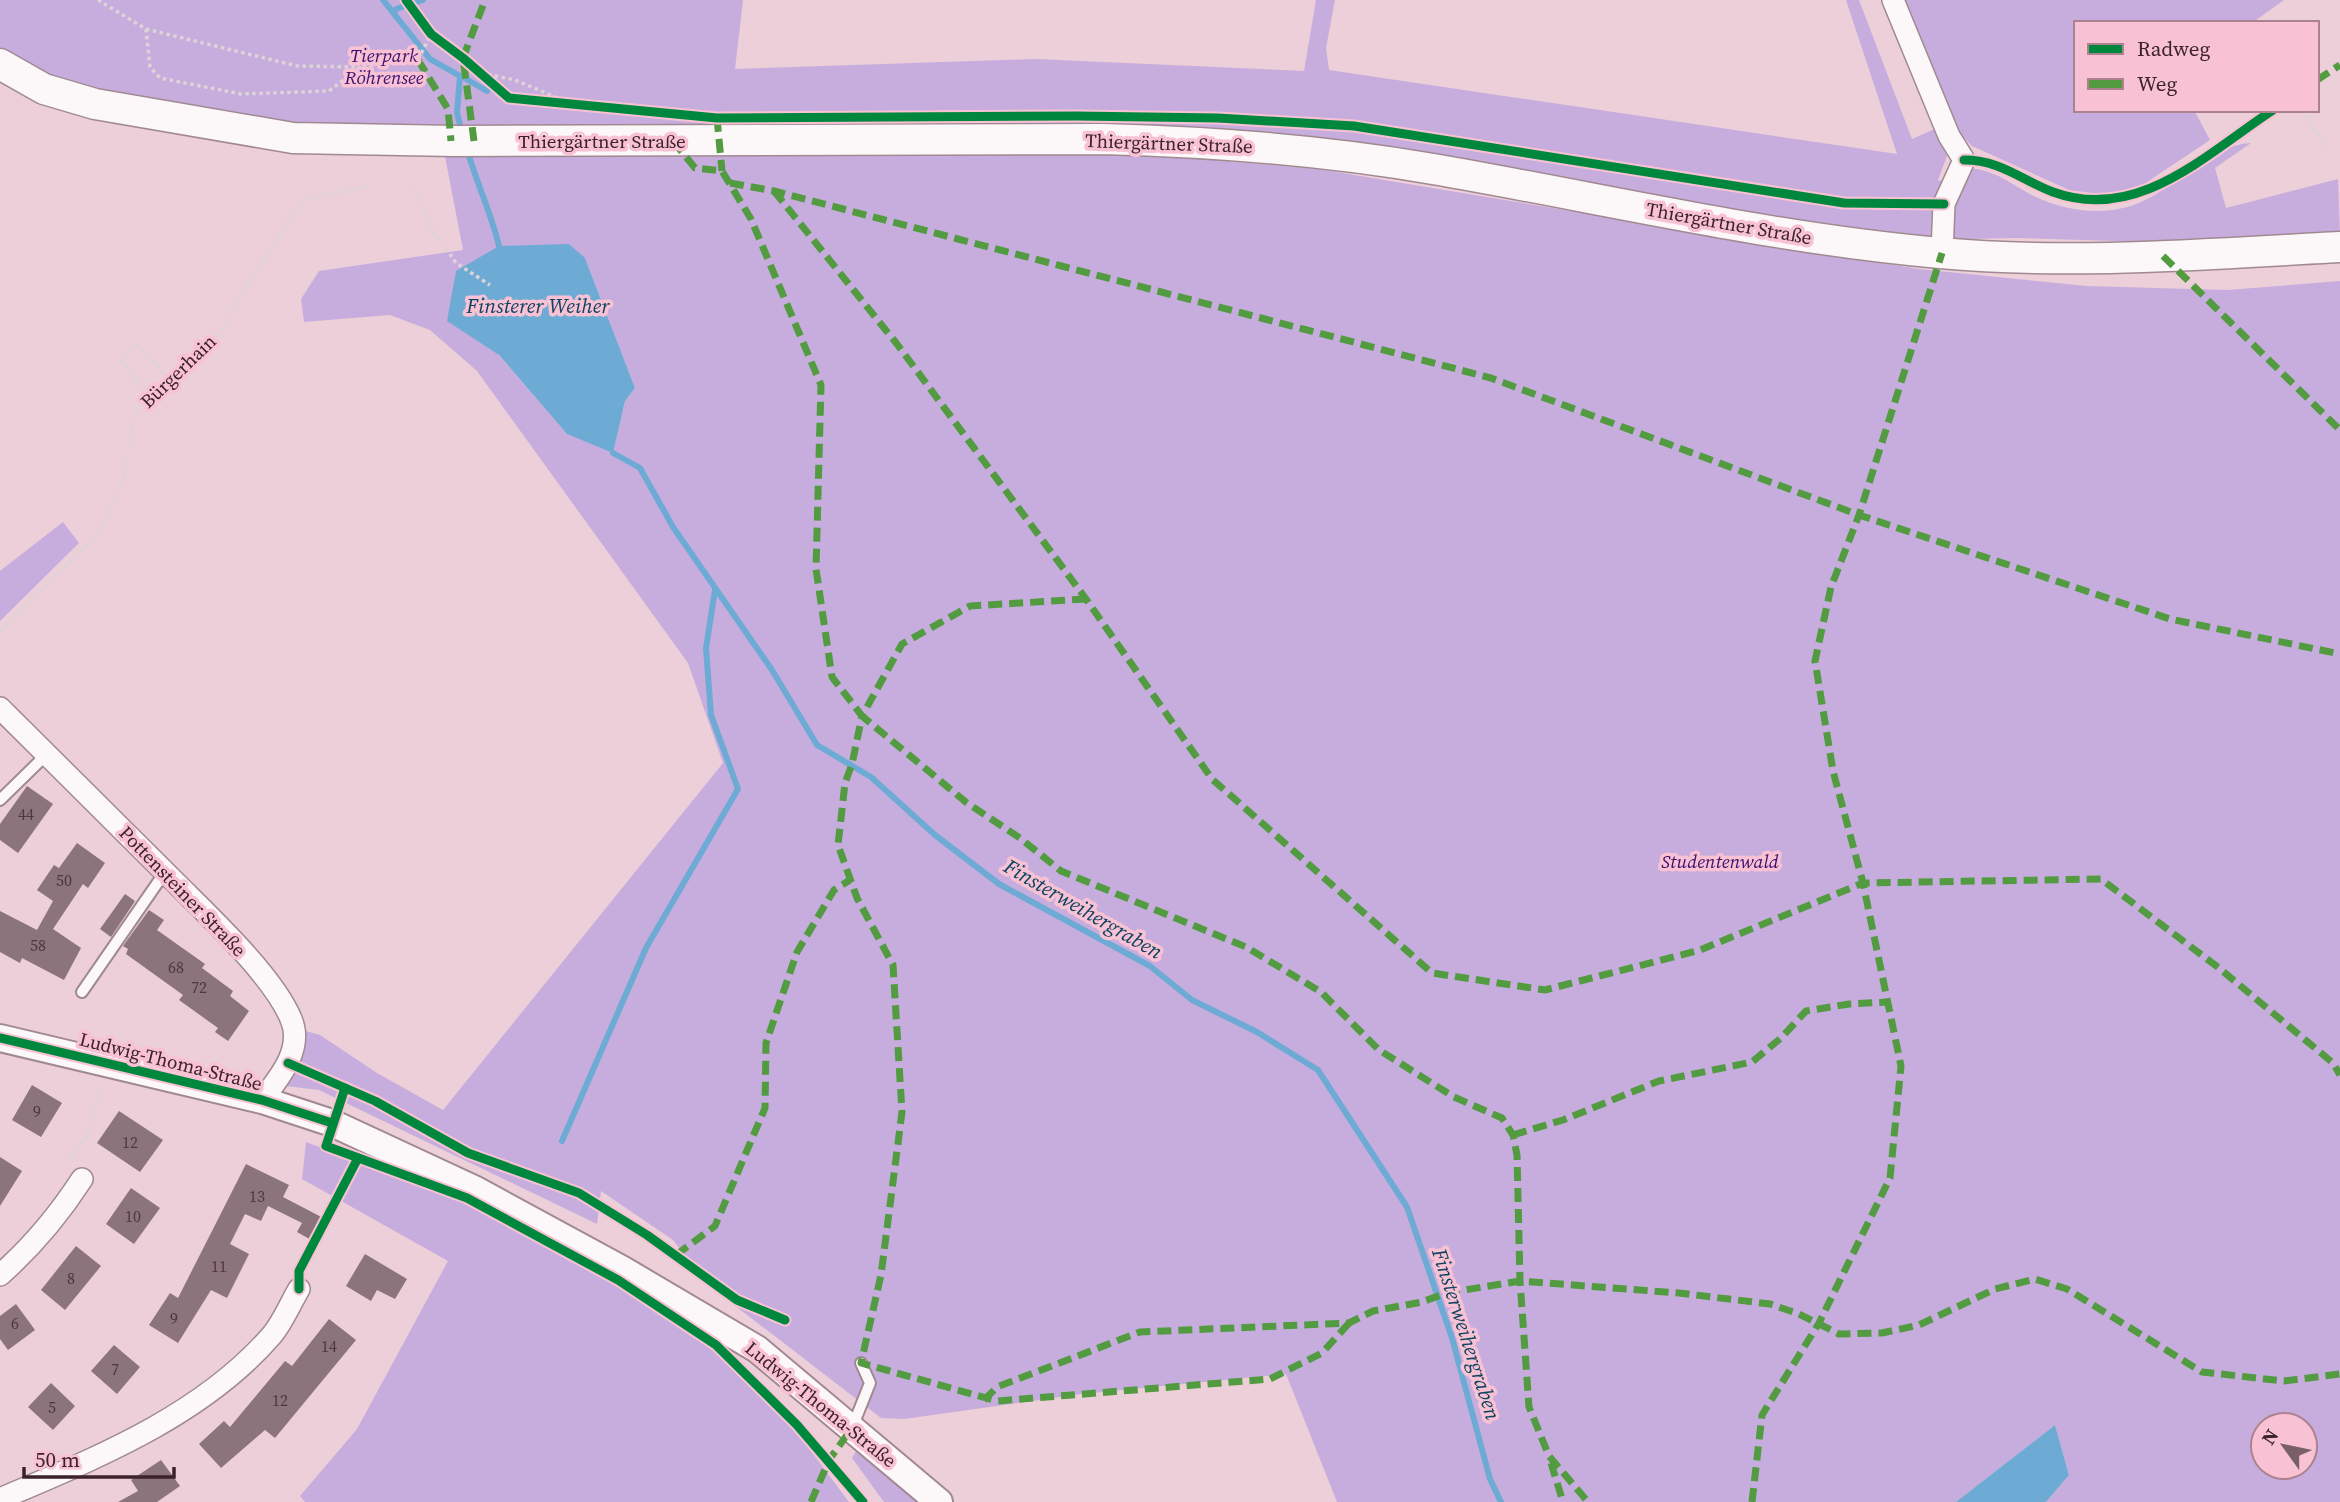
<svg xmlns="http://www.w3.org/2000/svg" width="2340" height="1502" font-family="'Source Serif 4',serif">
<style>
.green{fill:#c7adde;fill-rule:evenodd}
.water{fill:#6dabd4}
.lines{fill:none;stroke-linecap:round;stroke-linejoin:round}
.stream{stroke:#6dabd4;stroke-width:6}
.building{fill:#8b747c}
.service-casing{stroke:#a18991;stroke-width:14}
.minor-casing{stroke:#a18991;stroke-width:24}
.tertiary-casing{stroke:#a18991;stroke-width:30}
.secondary-casing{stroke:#a18991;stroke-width:33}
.path{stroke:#ded4d7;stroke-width:3.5;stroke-dasharray:3.5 3.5;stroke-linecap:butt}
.service{stroke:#fcf8f9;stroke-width:10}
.minor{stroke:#fcf8f9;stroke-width:21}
.tertiary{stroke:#fcf8f9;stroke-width:26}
.secondary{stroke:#fcf8f9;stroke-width:30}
.quiet{stroke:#529b41;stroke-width:7;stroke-dasharray:14 7;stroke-linecap:butt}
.cycleway-casing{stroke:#f9c2d4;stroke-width:13}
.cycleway{stroke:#00873e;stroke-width:9}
.labels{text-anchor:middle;stroke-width:7;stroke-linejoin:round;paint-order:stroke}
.number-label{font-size:16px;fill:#4f363f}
.park-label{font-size:19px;font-style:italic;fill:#3a116f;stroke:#f9c2d4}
.street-label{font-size:19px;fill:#3b222b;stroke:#f9c2d4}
.water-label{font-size:21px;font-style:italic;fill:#0b4460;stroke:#f9c2d4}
</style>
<rect width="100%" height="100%" fill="#eccfd8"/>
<g class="green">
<path d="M0,0H743L735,69L1036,59L1304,71L1316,0H1335L1326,48L1329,70L1897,154L1846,0H1859L1912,139L1935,129L1947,156L1938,180L1956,184L1970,168C1998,171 2010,184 2034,196C2060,209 2095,215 2123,208C2170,198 2208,144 2251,143L2215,168L2226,208L2338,179L2340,235L2180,243L2017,238L1921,240L1320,143L702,127L290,126L159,106L44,74L0,48Z"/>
<path d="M1902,0H2284L2252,23H2076V110H2194L2210,140L2144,184L2108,195L2069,190L1972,146L1961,135Z"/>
<path d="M1103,150L1318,169L1919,269L2086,286L2227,290L2340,281V1502H2046L2069,1475L2055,1425L1956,1502H1337L1286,1374L1082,1394L904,1419L881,1418L707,1284L673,1240L601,1191L597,1224L319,1090L286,1086L304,1041L302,1030L320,1035L377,1073L443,1110L723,763L688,663L477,371L430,330L390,315L304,322L301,299L319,271L463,250L444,151ZM585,258L635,388L625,401L613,452L567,434L496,352ZM2263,1425H2305V1467H2263Z"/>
<path d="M63,522L79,543L0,621V571Z"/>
<path d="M306,1142L465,1202L615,1284L711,1347L796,1431L849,1502H305L300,1496L357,1429L448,1261L302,1179Z"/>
<path d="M858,1448L921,1502H884L852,1458Z"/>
</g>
<g class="water">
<path d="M569,244L585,258L635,388L625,401L613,453L567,434L499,355L447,321L456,271L499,246Z"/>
<path d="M2055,1425L2069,1475L2046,1502H1956Z"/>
</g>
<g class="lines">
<g class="stream">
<path d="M383,0L430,59L460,76L457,113L462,132"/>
<path d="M414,3L423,0"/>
<path d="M392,11L404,6"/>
<path d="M466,79L487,91"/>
<path d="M467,149C476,182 491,212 499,246"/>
<path d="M613,453L640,468L673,527L772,670L817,745L871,777L935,835L999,884L1150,966L1192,1000L1257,1032L1318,1070L1407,1207L1452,1338L1490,1479L1501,1502"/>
<path d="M562,1141L646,948L738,789L711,715L706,648L715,590"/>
</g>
</g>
<g class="building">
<path d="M27,786L53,804L18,853L0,840V824Z"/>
<path d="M77,843L105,863L88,888L83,884L53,929L81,948L64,980L22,958L20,963L0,952V911L37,930L53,901L37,890L54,865L59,868Z"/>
<path d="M125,894L135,901L111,937L100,929Z"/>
<path d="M149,910L164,920L157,930L205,964L202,968L233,991L230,996L249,1011L228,1041L215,1032L218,1028L179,1000L183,995L126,954L128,949L123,946Z"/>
<path d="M32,1085L62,1103L41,1137L12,1120Z"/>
<path d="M119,1111L163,1140L140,1172L97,1143Z"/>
<path d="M0,1157L22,1171L0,1206Z"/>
<path d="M246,1164L289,1185L283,1197L329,1221L323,1234L318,1231L313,1241L297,1232L302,1223L268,1206L261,1221L245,1214L230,1244L249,1254L227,1298L211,1290L178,1343L149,1325L170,1293L178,1298Z"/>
<path d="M131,1188L160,1208L134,1244L106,1224Z"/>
<path d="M76,1246L101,1266L65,1310L41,1290Z"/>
<path d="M365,1254L407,1279L395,1299L377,1290L371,1301L346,1286Z"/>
<path d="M16,1304L35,1330L8,1350L0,1339V1316Z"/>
<path d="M329,1319L356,1340L275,1438L265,1430L221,1468L199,1444L224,1421L230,1427L285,1361L292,1366Z"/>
<path d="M114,1345L140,1367L117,1394L91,1371Z"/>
<path d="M51,1383L75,1406L53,1430L28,1407Z"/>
<path d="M161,1460L180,1486L157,1502H118L138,1491L131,1480Z"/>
</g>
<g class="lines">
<g class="service-casing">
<g id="service">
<path d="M0,800L47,754"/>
<path d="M82,992L165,872"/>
<path d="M852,1428L870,1383L861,1363"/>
</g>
</g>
<g class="minor-casing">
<g id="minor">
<path d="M1893,0L1949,136L1964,160L1944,204L1942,253"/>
<path d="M0,708C59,767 119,826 178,885C211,918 274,977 291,1019C304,1049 279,1078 262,1100"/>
<path d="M0,1275C33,1246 58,1216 82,1179"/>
<path d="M0,1499C96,1458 202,1416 272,1335C283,1322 290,1304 299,1289"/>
</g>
</g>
<g class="tertiary-casing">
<path id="tertiary" d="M0,1038L262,1100L332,1123L474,1189L623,1270L757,1349L939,1502"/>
</g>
<g class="secondary-casing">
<path id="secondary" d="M0,64L44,89L95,104L293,138L454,141L1103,139C1214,142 1324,150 1433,169C1602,198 1769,238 1940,253C2072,265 2207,254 2340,247"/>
</g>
<g class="path">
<path d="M98,0L146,29L150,67L160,78L241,94L329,91L360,67L418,60L431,34"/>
<path d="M146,29L297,66L360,67"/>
<path d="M481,73L515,80L576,106"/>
<path d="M2303,110L2326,147"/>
<path d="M415,186L428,222L456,263L490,285"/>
<path d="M150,395L120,359L138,344L168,379"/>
<path d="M0,631L99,533L124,479L133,419L140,404L217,335L301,201L371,185"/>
<path d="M69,1161L86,1137L102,1086"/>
</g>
<use href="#service" class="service"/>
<use href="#minor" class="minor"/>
<use href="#tertiary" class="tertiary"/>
<use href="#secondary" class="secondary"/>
<g class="quiet">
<path d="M418,60L448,109L451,141"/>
<path d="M2317,80L2340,65"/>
<path d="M717,118L722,171"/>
<path d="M474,141L463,58L485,0"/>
<path d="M673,141L695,168L722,171L751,219L821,385L816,569L832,677L862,716L852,764L845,783L838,845L857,898L893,965L902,1112L881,1275L861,1363L997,1401L1270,1379L1322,1353L1349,1323"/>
<path d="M730,183L774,191L1491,378L1859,515L2170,619L2340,654"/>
<path d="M774,191L897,344L1086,599L1212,779L1432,973L1545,990L1700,950L1863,883L2101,879L2219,968L2333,1063L2340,1075"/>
<path d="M2163,256L2340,430"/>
<path d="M1086,599L970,606L902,644L862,716L967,803L1020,838L1061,871L1246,947L1321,992L1379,1050L1454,1097L1502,1118L1513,1135L1517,1155L1520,1281L1529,1407L1549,1456L1588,1502"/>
<path d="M1513,1135L1563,1120L1659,1081L1752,1062L1781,1038L1806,1011L1849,1004L1888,1002"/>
<path d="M676,1255L715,1226L765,1108L766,1043L797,952L834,890L850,880"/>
<path d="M984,1400L997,1387L1140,1332L1349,1323L1373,1311L1422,1302L1446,1293L1520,1281L1679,1293L1770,1304L1799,1314L1839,1334L1882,1333L1919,1325L1995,1289L2035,1279L2067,1289L2202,1372L2284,1381L2340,1374"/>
<path d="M1551,1463L1563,1502"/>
<path d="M811,1502L829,1460L852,1428"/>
<path d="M1752,1502L1762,1415L1819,1323L1890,1178L1901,1066L1863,883L1833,771L1815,661L1831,587L1859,515L1942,253"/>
</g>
<g class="cycleway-casing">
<g id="cycleway">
<path d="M406,0L431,34L463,58L509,98L717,118L1077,116L1218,118L1354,126L1844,203L1944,204"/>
<path d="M1964,160C2001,160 2021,180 2053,192C2138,223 2206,154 2273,110"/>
<path d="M0,1038L262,1100L332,1123"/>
<path d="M288,1063L375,1101L468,1153L579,1193L647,1235L737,1300L785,1320"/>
<path d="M345,1088L326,1146L467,1198L618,1280L716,1345L797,1425L863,1502"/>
<path d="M299,1289V1271L358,1158"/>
</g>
</g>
<use href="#cycleway" class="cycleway"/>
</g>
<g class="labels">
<g class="number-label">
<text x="26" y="820">44</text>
<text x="64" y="886">50</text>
<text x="38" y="951">58</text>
<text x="176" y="973">68</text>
<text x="199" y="993">72</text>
<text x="37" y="1117">9</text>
<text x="130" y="1148">12</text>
<text x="257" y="1202">13</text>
<text x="133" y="1222">10</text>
<text x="219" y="1272">11</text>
<text x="71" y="1284">8</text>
<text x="174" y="1324">9</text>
<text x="15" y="1329">6</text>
<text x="329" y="1352">14</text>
<text x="115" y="1375">7</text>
<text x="280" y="1406">12</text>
<text x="52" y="1413">5</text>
</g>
<g class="park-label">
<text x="384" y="62">Tierpark<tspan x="384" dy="22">Röhrensee</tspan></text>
<text x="1720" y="868">Studentenwald</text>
</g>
<g class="street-label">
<text x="602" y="148">Thiergärtner Straße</text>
<text transform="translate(1169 143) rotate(2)" y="7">Thiergärtner Straße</text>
<text transform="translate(1729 223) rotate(10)" y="7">Thiergärtner Straße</text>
<text transform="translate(178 371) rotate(-44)" y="7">Bürgerhain</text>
<text transform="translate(183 891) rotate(46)" y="7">Pottensteiner Straße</text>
<text transform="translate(171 1061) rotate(14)" y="7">Ludwig-Thoma-Straße</text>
<text transform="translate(821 1404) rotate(39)" y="7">Ludwig-Thoma-Straße</text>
</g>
<g class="water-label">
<text x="538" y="313">Finsterer Weiher</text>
<text transform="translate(1083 909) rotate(30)" y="7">Finsterweihergraben</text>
<text transform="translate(1466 1334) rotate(72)" y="7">Finsterweihergraben</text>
</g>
</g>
<rect x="2074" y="21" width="245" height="91" fill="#f9c2d4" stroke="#ad8290" stroke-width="2"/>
<rect x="2088" y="44" width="35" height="10" fill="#00873e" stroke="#ad8290" stroke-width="2"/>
<text x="2137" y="56" font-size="21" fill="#3b222b">Radweg</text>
<rect x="2088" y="79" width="35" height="10" fill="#529b41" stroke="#ad8290" stroke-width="2"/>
<text x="2137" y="91" font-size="21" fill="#3b222b">Weg</text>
<g transform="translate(2284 1446) rotate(303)"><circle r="33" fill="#f9c2d4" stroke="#ad8290" stroke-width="2"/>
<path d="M0-5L12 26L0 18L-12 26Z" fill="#795f68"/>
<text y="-10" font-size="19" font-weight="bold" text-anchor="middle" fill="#3b222b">N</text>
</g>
<path d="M24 1467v10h150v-10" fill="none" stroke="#3b222b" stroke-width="3.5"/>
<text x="35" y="1467" font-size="21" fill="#3b222b" stroke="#f9c2d4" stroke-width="5" paint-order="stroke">50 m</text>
</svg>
